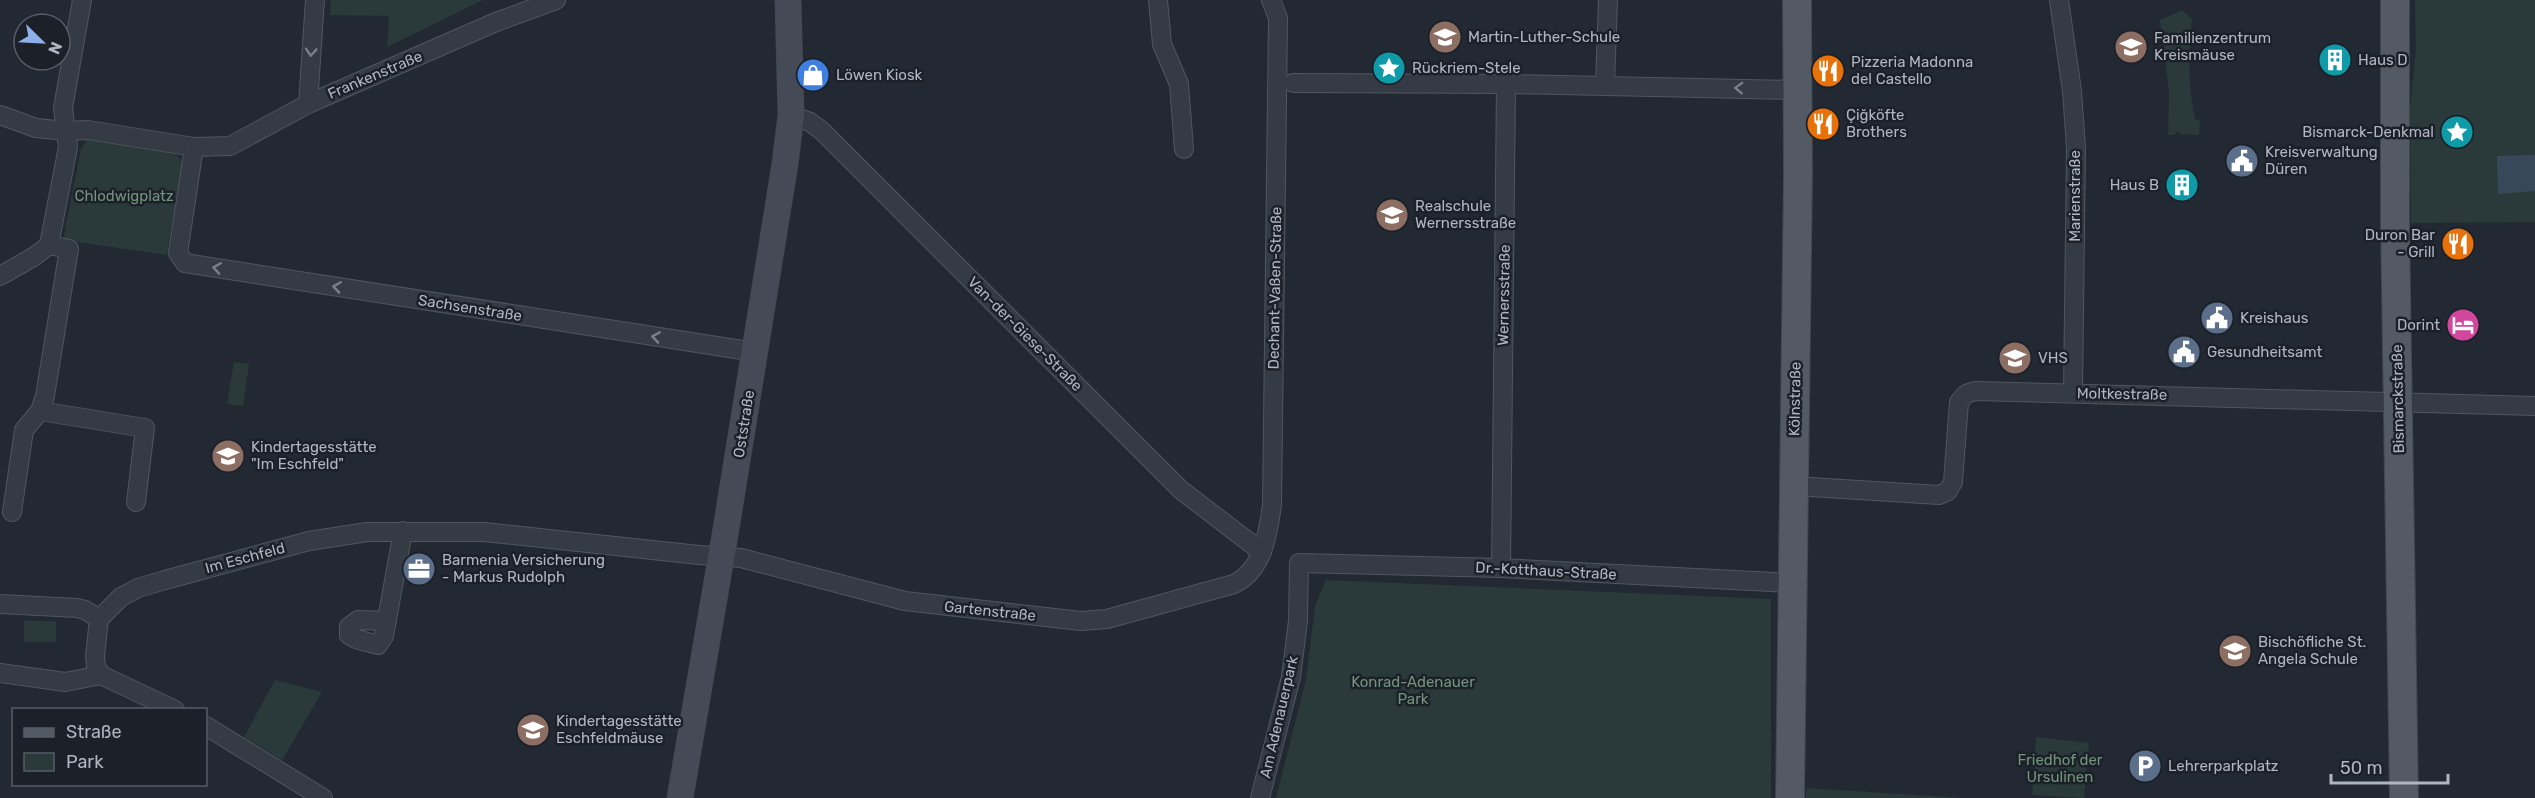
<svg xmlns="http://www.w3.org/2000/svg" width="2535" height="798" font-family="Rubik,sans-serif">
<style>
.green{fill:#2a3a3a}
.water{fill:#39475b}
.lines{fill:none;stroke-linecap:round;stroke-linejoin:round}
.street-casing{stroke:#50565f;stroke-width:20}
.secondary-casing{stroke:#3f444e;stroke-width:27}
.primary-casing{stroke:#3f444e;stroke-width:30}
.street{stroke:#353b44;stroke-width:18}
.secondary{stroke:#444b57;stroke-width:26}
.primary{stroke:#535a64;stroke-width:28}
.oneway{stroke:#797f89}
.labels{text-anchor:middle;stroke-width:5;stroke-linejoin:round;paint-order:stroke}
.poi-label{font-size:15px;fill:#b0b6c1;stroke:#1b2029;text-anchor:start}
.street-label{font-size:15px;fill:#b0b6c1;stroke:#1b2029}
.park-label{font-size:15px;fill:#72947a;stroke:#1b2029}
</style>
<rect width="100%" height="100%" fill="#222933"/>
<g class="green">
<path d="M331,0H483L387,47L389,16L330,15Z"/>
<path d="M2415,0H2535V222L2411,223L2410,108L2416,49Z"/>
<path d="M2182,10L2192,19C2188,55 2188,83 2195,120H2200L2199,135L2181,134L2178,131L2174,135H2168L2169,91L2160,20Z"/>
<path d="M88,139L174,153L182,161L167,255L63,240L81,149Z"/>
<path d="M234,362L249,364L243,406L227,404Z"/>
<path d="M1326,580L1771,599V798H1276L1306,680L1315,606Z"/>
<rect x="24" y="621" width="32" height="21"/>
<path d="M275,680L322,692L282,760L244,737Z"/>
<path d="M2036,737L2089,743L2084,798L2032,795Z"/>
<path d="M1806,788L1964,798H1806Z"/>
</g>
<path class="water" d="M2535,155V191L2498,194L2497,156Z"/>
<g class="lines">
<g class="street-casing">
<g id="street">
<path d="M1158,0L1162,44L1179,84L1184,149"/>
<path d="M2059,0L2072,91L2076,148L2073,393"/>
<path d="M1293,83L1506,84"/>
<path d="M1605,84L1608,0"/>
<path d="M308,104L315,0"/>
<path d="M0,115L36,128L66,131L88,130L194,147L230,146L308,104L496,22L556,0"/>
<path d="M791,115L810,122L822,131L1181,490L1262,552"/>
<path d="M194,147L178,253L185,263L755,352"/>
<path d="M49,245L68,147L63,108L82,0"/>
<path d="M0,276L35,256L49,245"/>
<path d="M40,411L145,428L136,502"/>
<path d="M1794,486L1939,495L1948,491L1953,482L1959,402L1966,394L1975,391L2535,406"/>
<path d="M12,512L24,430L40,411L45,396L69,249L49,245"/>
<path d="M1501,568L1506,84L1798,90"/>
<path d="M0,604L77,608L85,610L99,619"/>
<path d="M387,621L358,620L349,627V635L356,639L378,645L384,636L403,531"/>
<path d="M0,673L65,682L101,675"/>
<path d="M175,710L101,675L96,666L95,656L99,619L121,597L138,588L165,580L309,541L367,532H484L699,555L741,558L905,601L1081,621L1107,619L1234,584C1263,570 1268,534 1272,505L1278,18L1271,0"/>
<path d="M206,726L323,798"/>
<path d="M1260,798L1291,677L1298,621L1299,563L1501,568L1792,583"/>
</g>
</g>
<g class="secondary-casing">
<path id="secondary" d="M680,798L726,529L785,164L791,115L788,0"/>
</g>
<g class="primary-casing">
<g id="primary">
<path d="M2395,0V224L2404,798"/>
<path d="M1790,798L1798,175L1797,0"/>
</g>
</g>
<use href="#street" class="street"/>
<use href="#secondary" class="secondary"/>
<use href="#primary" class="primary"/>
</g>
<defs><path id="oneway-chevron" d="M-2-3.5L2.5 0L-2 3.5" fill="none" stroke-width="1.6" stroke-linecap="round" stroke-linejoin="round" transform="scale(1.5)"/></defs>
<g class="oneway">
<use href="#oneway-chevron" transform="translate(311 52) rotate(94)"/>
<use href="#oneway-chevron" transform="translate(1739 88) rotate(-178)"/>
<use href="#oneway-chevron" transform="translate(217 268) rotate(-171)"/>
<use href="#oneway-chevron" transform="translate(337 287) rotate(-171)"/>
<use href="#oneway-chevron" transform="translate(656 337) rotate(-171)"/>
</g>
<defs>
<g id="school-disc" transform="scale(1.725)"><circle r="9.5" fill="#8d6e63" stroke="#1b2029"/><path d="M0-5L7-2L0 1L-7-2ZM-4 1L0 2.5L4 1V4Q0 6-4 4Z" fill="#fff"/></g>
<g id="building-disc" transform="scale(1.725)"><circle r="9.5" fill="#0f9aa8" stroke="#1b2029"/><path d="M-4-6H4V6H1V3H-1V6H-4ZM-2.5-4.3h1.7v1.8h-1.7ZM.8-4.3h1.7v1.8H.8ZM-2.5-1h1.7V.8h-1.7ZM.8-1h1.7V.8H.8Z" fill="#fff"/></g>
<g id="sight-disc" transform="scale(1.725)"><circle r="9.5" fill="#0f9aa8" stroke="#1b2029"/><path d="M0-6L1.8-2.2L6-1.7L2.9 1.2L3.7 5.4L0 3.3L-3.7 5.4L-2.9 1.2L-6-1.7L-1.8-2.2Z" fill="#fff"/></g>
<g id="restaurant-disc" transform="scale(1.725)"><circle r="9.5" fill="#e8710a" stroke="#1b2029"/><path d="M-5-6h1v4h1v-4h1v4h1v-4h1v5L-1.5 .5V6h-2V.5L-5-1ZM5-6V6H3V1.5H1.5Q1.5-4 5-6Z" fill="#fff"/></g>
<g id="shop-disc" transform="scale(1.725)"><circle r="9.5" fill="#3f7fe0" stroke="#1b2029"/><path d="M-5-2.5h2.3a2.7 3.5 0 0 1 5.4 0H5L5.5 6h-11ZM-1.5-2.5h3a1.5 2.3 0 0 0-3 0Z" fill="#fff"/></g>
<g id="civic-disc" transform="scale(1.725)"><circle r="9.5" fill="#5c6f8a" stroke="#1b2029"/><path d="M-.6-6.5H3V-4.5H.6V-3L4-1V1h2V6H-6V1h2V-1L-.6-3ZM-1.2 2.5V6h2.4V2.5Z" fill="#fff"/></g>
<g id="hotel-disc" transform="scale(1.725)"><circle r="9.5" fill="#d1479c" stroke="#1b2029"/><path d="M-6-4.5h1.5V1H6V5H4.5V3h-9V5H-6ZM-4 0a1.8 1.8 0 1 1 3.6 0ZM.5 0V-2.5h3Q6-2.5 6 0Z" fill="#fff"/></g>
<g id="office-disc" transform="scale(1.725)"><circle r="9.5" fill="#5c6f8a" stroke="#1b2029"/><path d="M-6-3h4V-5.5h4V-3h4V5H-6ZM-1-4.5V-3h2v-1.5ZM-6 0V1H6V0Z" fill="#fff"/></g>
<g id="parking-disc" transform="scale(1.725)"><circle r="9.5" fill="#5c6f8a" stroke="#1b2029"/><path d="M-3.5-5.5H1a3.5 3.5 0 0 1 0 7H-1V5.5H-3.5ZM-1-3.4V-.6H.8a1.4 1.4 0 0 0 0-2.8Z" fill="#fff"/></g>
</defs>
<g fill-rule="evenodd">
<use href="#school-disc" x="1445" y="37"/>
<use href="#school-disc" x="2131" y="47"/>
<use href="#building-disc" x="2335" y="60"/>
<use href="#sight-disc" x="1389" y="68"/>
<use href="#restaurant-disc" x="1828" y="71"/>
<use href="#shop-disc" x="813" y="75"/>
<use href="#restaurant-disc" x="1823" y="124"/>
<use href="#sight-disc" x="2457" y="132"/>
<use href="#civic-disc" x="2242" y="161"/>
<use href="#building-disc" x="2182" y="185"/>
<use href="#school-disc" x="1392" y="215"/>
<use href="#restaurant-disc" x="2458" y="244"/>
<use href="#civic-disc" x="2217" y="318"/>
<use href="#hotel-disc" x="2463" y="325"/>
<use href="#civic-disc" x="2184" y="352"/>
<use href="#school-disc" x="2015" y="358"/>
<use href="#school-disc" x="228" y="456"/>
<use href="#office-disc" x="419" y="569"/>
<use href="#school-disc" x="2235" y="651"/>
<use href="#school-disc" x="533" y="730"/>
<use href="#parking-disc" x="2145" y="766"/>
</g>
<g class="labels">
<g class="poi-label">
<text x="1468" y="42">Martin-Luther-Schule</text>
<text x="2154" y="43">Familienzentrum<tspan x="2154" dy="17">Kreismäuse</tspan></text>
<text x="2358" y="65">Haus D</text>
<text x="1851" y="67">Pizzeria Madonna<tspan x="1851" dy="17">del Castello</tspan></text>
<text x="1412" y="73">Rückriem-Stele</text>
<text x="836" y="80">Löwen Kiosk</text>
<text x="1846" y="120">Çiğköfte<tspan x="1846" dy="17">Brothers</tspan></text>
<text x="2434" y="137" text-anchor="end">Bismarck-Denkmal</text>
<text x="2265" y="157">Kreisverwaltung<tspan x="2265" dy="17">Düren</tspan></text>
<text x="2159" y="190" text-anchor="end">Haus B</text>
<text x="1415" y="211">Realschule<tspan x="1415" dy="17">Wernersstraße</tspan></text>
<text x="2435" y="240" text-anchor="end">Duron Bar<tspan x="2435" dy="17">- Grill</tspan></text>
<text x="2240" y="323">Kreishaus</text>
<text x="2440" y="330" text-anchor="end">Dorint</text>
<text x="2207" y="357">Gesundheitsamt</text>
<text x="2038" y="363">VHS</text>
<text x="251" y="452">Kindertagesstätte<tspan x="251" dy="17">"Im Eschfeld"</tspan></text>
<text x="442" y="565">Barmenia Versicherung<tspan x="442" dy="17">- Markus Rudolph</tspan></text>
<text x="2258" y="647">Bischöfliche St.<tspan x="2258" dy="17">Angela Schule</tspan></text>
<text x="556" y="726">Kindertagesstätte<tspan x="556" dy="17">Eschfeldmäuse</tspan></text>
<text x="2168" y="771">Lehrerparkplatz</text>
</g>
<g class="street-label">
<text transform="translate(375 75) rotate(-23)" y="5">Frankenstraße</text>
<text transform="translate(2075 196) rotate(-90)" y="5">Marienstraße</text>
<text transform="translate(1275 288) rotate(-89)" y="5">Dechant-Vaßen-Straße</text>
<text transform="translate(1504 295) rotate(-89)" y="5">Wernersstraße</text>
<text transform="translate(470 308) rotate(9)" y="5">Sachsenstraße</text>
<text transform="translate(1025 334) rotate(45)" y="5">Van-der-Giese-Straße</text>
<text transform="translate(2122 394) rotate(1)" y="5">Moltkestraße</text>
<text transform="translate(1795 399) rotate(-89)" y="5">Kölnstraße</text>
<text transform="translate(2398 399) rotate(-91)" y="5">Bismarckstraße</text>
<text transform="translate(744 424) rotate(-81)" y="5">Oststraße</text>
<text transform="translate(245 558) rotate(-15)" y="5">Im Eschfeld</text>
<text transform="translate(1546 571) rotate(3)" y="5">Dr.-Kotthaus-Straße</text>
<text transform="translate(990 611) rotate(6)" y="5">Gartenstraße</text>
<text transform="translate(1279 717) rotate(-77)" y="5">Am Adenauerpark</text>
</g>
<g class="park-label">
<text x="124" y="201">Chlodwigplatz</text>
<text x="1413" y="687">Konrad-Adenauer<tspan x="1413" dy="17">Park</tspan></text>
<text x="2060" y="765">Friedhof der<tspan x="2060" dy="17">Ursulinen</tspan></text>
</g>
</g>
<rect x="12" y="708" width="195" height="78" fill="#1b2029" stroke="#575c66" stroke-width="1.5"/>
<rect x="24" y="728" width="30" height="9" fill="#535a64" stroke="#575c66" stroke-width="1.5"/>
<text x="66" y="738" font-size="18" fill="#b0b6c1">Straße</text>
<rect x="24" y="753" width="30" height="18" fill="#2a3a3a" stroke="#575c66" stroke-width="1.5"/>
<text x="66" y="768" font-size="18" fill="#b0b6c1">Park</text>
<g transform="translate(42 42) rotate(114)"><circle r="28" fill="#1b2029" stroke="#575c66" stroke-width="1.5"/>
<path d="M0-4.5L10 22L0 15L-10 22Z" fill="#8db0e9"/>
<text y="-9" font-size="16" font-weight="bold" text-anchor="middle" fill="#b0b6c1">N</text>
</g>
<path d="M2331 774v9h117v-9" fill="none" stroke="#b0b6c1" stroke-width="3"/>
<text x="2340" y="774" font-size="18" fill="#b0b6c1" stroke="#1b2029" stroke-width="4.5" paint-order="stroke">50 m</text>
</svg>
